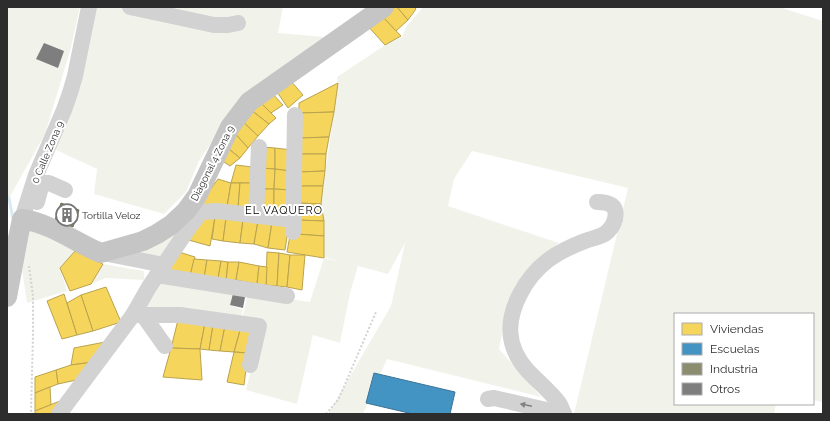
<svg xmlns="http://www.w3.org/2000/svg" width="830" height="421" font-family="Raleway,sans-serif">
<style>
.green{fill:#f1f3eb}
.homes{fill:#f6d55c;stroke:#baa34e}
.schools{fill:#4393c3;stroke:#3c7496}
.industry{fill:#8c8c6e;stroke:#70705a}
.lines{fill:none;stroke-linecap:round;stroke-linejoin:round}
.stream{stroke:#d8ebf0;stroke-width:3}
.building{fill:#7e7e7e}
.path{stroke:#d2d2d2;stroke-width:2;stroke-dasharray:2 2;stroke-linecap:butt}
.minor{stroke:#d2d2d2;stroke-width:16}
.major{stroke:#c5c5c5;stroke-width:20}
.oneway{fill:#808080}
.labels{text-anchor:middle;stroke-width:4;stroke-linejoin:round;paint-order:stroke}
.street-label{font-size:10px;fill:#2d2d2d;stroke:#fff}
.poi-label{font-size:10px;fill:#2d2d2d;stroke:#fff;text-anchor:start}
.neighbourhood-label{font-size:11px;letter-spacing:1px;fill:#000;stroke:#fff}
</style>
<rect width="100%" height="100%" fill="#fff"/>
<g class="green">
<path d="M7,7H80L70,51L45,134L9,198L7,196Z"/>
<path d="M91,7H283L278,33L325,37L236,106L199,161L186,192L164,214L94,194L97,169L52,148Z"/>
<path d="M423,7H779L823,21V402L813,400V314H675V404H776L774,414H574L628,188L472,151L454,179L448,206L559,243L529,268L508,305L499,349L541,397L387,359L363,414H328L391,306L405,243L388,274L358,266L350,293L340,343L313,335L297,404L246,390L263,324L242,320L248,293L310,302L324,258L341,262L324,257L321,204L338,83L337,77L385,45L402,37L406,27Z"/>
<path d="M187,215L162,257L128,253Z"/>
<path d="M26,225L75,251L60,268L67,291L27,303L20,256Z"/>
<path d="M103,264L144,271V280L106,278L91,284Z"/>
<path d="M159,278L234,290L230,305L243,310L240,320L138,313Z"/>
</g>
<g class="homes">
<path d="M389,7H397L408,20L396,31L379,13Z"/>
<path d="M397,7H414L416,9L408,20Z"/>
<path d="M379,13L401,36L385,45L365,23Z"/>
<path d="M290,80L303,95L288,108L275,89Z"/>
<path d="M338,83L334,112L299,113V103Z"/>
<path d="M271,92L283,105L271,113L260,102Z"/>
<path d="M260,102L276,118L269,124L251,110Z"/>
<path d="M251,110L269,124L258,136L241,120Z"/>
<path d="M334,112L329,137L300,138L299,113Z"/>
<path d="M241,120L258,136L248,148L232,130Z"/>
<path d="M232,130L248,148L240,158L224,145Z"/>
<path d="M329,137L326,154H300V138Z"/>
<path d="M224,145L240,158L230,166L218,158Z"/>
<path d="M263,147L275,148V169L261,168Z"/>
<path d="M275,148L292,150L290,171L275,169Z"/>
<path d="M300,154H326L325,171L299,172Z"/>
<path d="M236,165L252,167L251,183H231Z"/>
<path d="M261,168L275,169L274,189H260Z"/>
<path d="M275,169L290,171L291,190L274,189Z"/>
<path d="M325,171L323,186H298L299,172Z"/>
<path d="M218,179L231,183L227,207L199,205Z"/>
<path d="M231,183H240L238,208L227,207Z"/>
<path d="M240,183H251L250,210L238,208Z"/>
<path d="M298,186H323L321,204L298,203Z"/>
<path d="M260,189H274V215L259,213Z"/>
<path d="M274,189L291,190L289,214L274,215Z"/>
<path d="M298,203L321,204L324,221L297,220Z"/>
<path d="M203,215L215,217L210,246L185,239Z"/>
<path d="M215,217L226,218L223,241L212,239Z"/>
<path d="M226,218L243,220L240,243L223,241Z"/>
<path d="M243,220L258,221L254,244L240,243Z"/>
<path d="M297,220L324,221V236L297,234Z"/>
<path d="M258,221L272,222L268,248L254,244Z"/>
<path d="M272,222L289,224L285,250L268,248Z"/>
<path d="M297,234L324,236V258L287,252L290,235Z"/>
<path d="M75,251L103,264L91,284L70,291L60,268Z"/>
<path d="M179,252L195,257L190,276L165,273Z"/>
<path d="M267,252L279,253L277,286L266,285Z"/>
<path d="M279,253L290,255L287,287L277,286Z"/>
<path d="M290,255H305L302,290L287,287Z"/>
<path d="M194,259L207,260L204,278L190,276Z"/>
<path d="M207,260L221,261L218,279L204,278Z"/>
<path d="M221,261L228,262L226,281L218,279Z"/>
<path d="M228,262H239L236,280L226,281Z"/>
<path d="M239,262L259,266L257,284L236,280Z"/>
<path d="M259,266L267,267L266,285L257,284Z"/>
<path d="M106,287L121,322L93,331L81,295Z"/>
<path d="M64,294L77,335L62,339L47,301Z"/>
<path d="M81,295L93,331L77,335L67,303Z"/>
<path d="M178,320L205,323L200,349L171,348Z"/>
<path d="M205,323L213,325L209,350L200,349Z"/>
<path d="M213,325L225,326L220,351L209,350Z"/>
<path d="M225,326L241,327L234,352L220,351Z"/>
<path d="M241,327L255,329L248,353L234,352Z"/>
<path d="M105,342L93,362L71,365L74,348Z"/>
<path d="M171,348L200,349L202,380L163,377Z"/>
<path d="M234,352L248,353L244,385L227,382Z"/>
<path d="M93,362L81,379L58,384L56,370L71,365Z"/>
<path d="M56,370L58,384L35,393V377Z"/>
<path d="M50,387L51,405L35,411V393Z"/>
<path d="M65,399L55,414H35V411Z"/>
</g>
<path class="schools" d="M374,373L455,392L450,414H413L366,403Z"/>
<path class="industry" d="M61,203L79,210L73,227L55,220Z"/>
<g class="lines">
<path class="stream" d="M7,196L9,198L13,219"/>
</g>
<g class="building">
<path d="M44,43L64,51L58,68L36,59Z"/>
<path d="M234,290L246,292L243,308L230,305Z"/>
</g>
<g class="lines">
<g class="path">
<path d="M29,266L33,296V335L31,414"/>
<path d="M326,414L338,400L343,389L376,312"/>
</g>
<g class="minor">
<path d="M130,7L214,25H228L238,23"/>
<path d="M37,202L41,187L44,183H49L65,190"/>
<path d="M256,216L259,147"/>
<path d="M22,219L36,175L64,110L70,93L75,76L89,7"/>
<path d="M293,232L295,115"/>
<path d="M103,253L164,265"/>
<path d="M157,275L287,296"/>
<path d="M133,315H180L259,326L250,365"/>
<path d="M143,315L165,346"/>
<path d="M488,399L494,398L564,414"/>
<path d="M59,414L133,315L149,287L188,229L201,212L217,211L294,220"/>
<path d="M564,414C562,410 561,406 559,403C550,391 537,381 527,370C506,346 506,321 520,294C535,265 556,252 585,241C592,238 604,237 609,230C612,227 614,223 615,219C618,205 609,202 597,202"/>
</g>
<path class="major" d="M7,297L18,238L22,219C48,223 71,239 94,250L101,253L143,241L157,234L171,225L186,211L197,196L230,127L249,102L384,7"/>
</g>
<defs><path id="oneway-solid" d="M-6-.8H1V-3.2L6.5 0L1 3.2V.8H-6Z"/></defs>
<use class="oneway" href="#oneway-solid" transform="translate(526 405) rotate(-168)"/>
<defs>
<g id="building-ring" transform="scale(1.15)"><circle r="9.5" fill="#fff" stroke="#767676" stroke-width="1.5"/><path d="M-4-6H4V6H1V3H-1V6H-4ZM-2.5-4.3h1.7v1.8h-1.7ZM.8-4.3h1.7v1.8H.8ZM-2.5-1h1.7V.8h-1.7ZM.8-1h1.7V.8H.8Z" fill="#767676"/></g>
</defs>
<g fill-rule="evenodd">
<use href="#building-ring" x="67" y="215"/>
</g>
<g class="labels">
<g class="street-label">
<text transform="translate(47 152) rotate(-67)" y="4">0 Calle Zona 9</text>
<text transform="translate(212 163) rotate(-63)" y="4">Diagonal 4 Zona 9</text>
</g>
<g class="poi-label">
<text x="82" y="219">Tortilla Veloz</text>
</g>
<g class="neighbourhood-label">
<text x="284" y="214">EL VAQUERO</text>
</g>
</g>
<rect width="830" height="421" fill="none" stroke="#2d2d2d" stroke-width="16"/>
<rect x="674" y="313" width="140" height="92" fill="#ffffff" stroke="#ababab"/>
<rect x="682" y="323" width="20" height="12" fill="#f6d55c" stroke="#ababab"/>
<text x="710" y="333" font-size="12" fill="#2d2d2d">Viviendas</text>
<rect x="682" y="343" width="20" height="12" fill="#4393c3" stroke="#ababab"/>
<text x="710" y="353" font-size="12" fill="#2d2d2d">Escuelas</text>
<rect x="682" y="363" width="20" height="12" fill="#8c8c6e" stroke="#ababab"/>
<text x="710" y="373" font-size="12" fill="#2d2d2d">Industria</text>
<rect x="682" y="383" width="20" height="12" fill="#7e7e7e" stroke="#ababab"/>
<text x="710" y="393" font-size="12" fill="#2d2d2d">Otros</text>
</svg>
